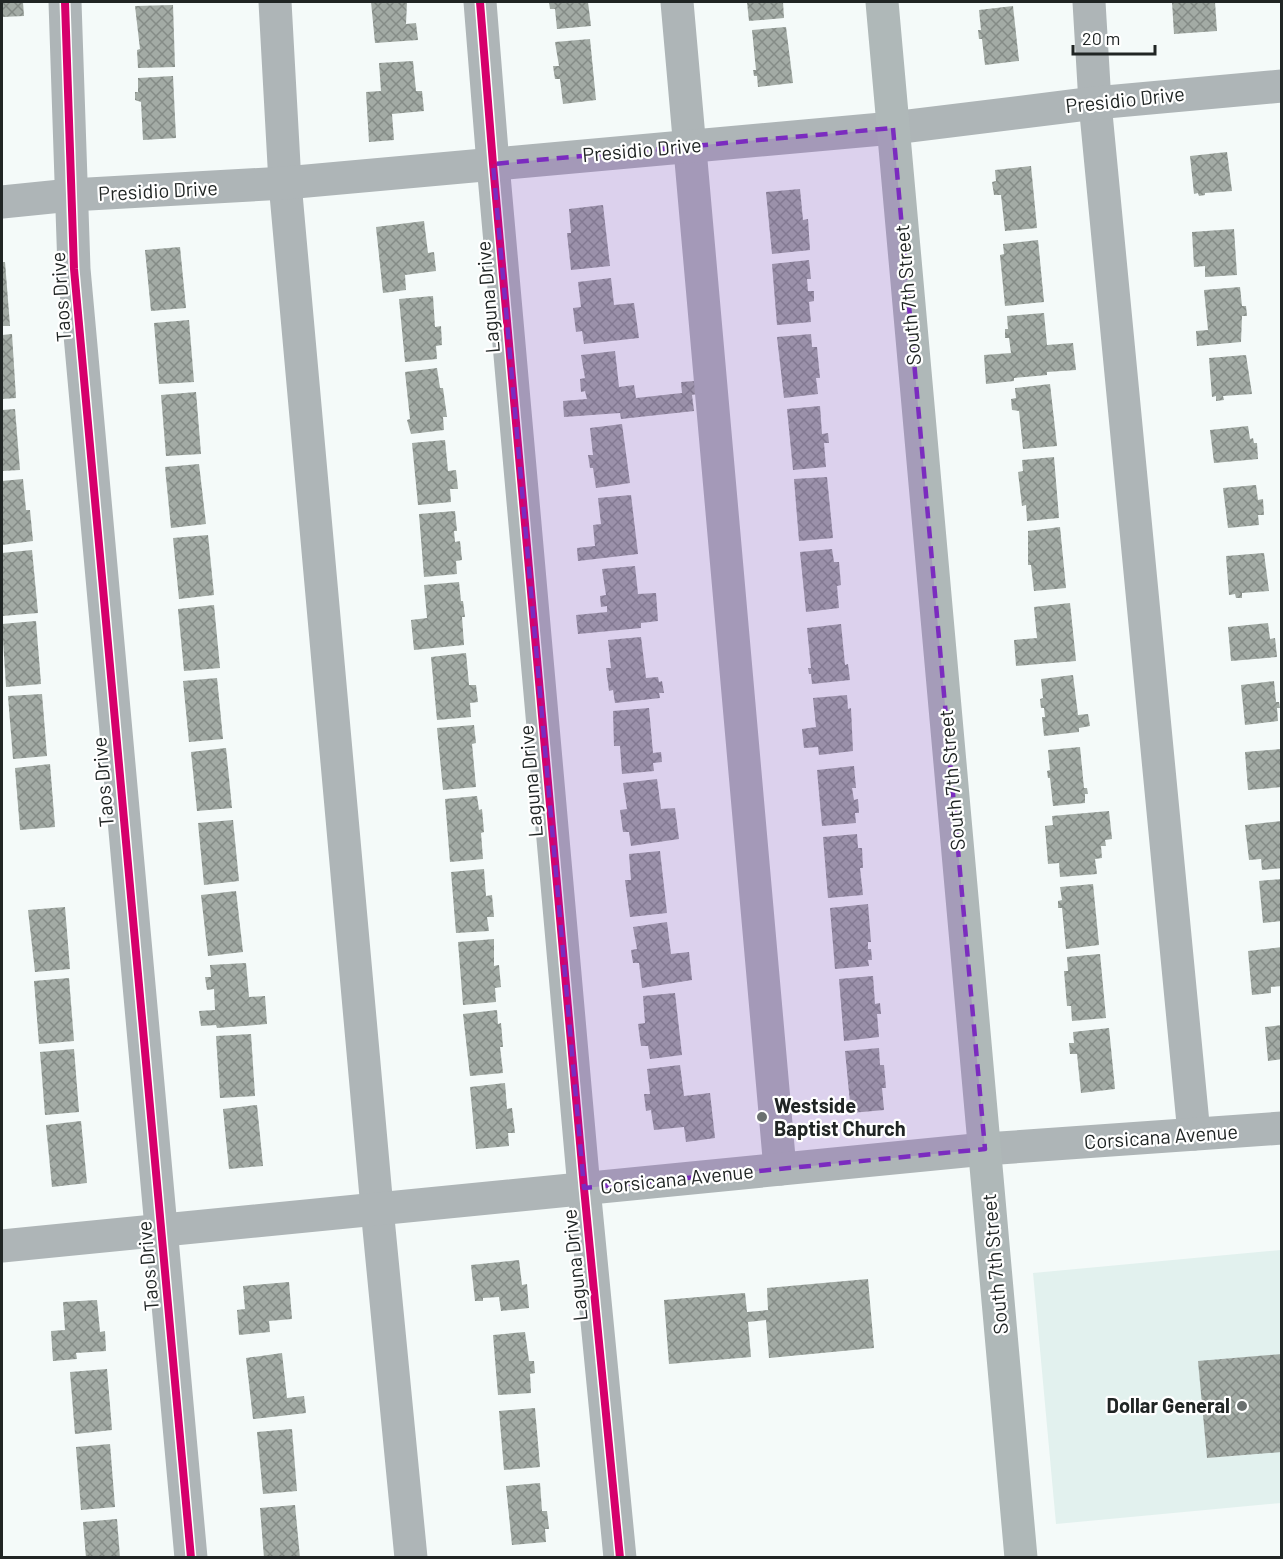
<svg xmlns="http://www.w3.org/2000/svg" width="1283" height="1559" font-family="Barlow,sans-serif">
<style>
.built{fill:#e2f1ee}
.building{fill:url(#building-cross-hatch)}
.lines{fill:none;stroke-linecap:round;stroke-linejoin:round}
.minor{stroke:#aeb5b7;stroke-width:33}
.major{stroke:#afb8b8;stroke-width:33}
.cycleway-casing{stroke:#fff;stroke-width:11}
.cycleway{stroke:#d6006c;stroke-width:8}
.marked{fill:#7b2cbf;fill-opacity:0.2;stroke:#7b2cbf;stroke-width:4.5;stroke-dasharray:12 8;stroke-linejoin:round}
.poi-dot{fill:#6a706f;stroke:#fff;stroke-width:2}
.labels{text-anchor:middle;stroke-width:4.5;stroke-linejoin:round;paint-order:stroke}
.street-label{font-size:20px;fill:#202524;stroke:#fff}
.poi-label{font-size:20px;font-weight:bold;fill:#202524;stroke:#fff;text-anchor:start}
</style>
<defs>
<pattern id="building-cross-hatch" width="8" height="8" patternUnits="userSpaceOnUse" patternTransform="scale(1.5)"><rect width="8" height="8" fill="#a3aba5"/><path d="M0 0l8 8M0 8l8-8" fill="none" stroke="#848b86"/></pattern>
</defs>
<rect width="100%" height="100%" fill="#f4faf9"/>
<path class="built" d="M1281,1250V1503L1056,1524L1033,1273Z"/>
<g class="building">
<path d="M2,2H23L24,16L2,17Z"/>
<path d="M371,2H407L406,24L416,23L418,40L375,43Z"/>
<path d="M549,2H588L591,26L557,29L555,9H550Z"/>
<path d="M747,2H783L784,18L749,21Z"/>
<path d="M1172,2H1215L1217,31L1174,34Z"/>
<path d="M173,5L175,67L138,68L137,50L140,49L135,6Z"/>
<path d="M1013,6L1019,61L985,65L982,39H979L978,30H981L979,10Z"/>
<path d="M786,27L793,83L758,87L757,76H754L753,70H756L752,30Z"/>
<path d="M590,39L596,100L563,104L560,79H555L553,66H559L555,42Z"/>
<path d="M413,61L416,91H422L424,111L392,114L394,140L369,142L366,92L381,91L379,63Z"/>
<path d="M173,76L176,138L143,140L141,102L135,100V92H138V78Z"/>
<path d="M1227,152L1232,191L1205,193V195L1199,196L1198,193L1194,194L1190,156Z"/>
<path d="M1031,166L1037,228L1005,231L1001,195H994L992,182L996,181L995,170Z"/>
<path d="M800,189L803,220L808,219L810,250L772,254L766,192Z"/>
<path d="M603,205L610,266L571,270L567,233H571L569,209Z"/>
<path d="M424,221L428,253L434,252L436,271L405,275L406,290L383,293L376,227Z"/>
<path d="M1234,229L1237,275L1205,277V266L1194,267L1192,232Z"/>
<path d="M1038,240L1044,302L1005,306L1000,255L1004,254L1003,244Z"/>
<path d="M180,247L186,308L151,311L145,250Z"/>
<path d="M809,260L811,279H807L808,291H814V301L809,302L811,322L777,325L772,264Z"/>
<path d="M2,262H5L10,326H2Z"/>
<path d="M611,278L614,305L634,303L639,338L584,344L582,331L576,332L573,308L581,307L578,282Z"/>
<path d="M1240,287L1242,306H1246L1247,316H1242L1241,342L1197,346L1196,331L1208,330L1204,290Z"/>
<path d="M433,296L435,327L441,326L442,345L436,346L437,359L405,362L399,299Z"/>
<path d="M1044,313L1047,345L1073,343L1076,370L1047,372V375L1014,378V381L986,384L984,355L1011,353L1009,338H1005V329H1008L1007,316Z"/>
<path d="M189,320L194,382L159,384L154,323Z"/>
<path d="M12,334L16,398L2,399V335Z"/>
<path d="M811,334L812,347H817L820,378H816L818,394L784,398L777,337Z"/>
<path d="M615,351L619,387L634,385L636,398L682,393L681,382L695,381L697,394L692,395L694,411L621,419L620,413L564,417L563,401L587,399L585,391L581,392L580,379L585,378L581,355Z"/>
<path d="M1246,355L1252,394L1223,396L1224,400L1216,401V396L1212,397L1209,358Z"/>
<path d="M437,368L440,388H443L447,417H443L444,430L411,434L407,420L410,419L405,372Z"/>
<path d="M1050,384L1057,446L1023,449L1019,411L1012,410L1011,399L1016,398L1015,388Z"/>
<path d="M196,392L201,454L166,456L161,395Z"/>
<path d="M820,406L822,434L828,433L829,443H824L826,467L793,470L787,409Z"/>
<path d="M15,409L20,470L2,471V410Z"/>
<path d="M622,424L630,483L596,488L593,468H590L588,455H593L590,428Z"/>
<path d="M1248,426L1250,439L1253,438L1254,443H1257L1258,459L1214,463L1210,430Z"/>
<path d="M445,440L448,471L456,470L458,489H450L451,502L418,505L412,443Z"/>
<path d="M1054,457L1059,518L1027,521L1026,505L1022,506L1018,472L1023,471L1022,460Z"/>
<path d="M199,464L206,524L171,528L165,467Z"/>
<path d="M827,477L833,538L799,541L794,479Z"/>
<path d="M23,479L26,510H30L33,541L2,545V481Z"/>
<path d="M1256,485L1258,500L1263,499L1264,515H1258L1259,525L1228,528L1223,488Z"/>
<path d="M631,495L638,554L578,561L577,548L595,546L593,525L601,524L598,498Z"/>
<path d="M455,511L457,531H454L455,542L460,541L462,560L456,561L457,574L424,577L419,514Z"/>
<path d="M1060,527L1066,588L1034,591L1031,565H1028V531Z"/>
<path d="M208,535L214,595L179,599L173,538Z"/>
<path d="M832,549L834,562H839L841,585L837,586L839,608L806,612L800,552Z"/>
<path d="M32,550L38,613L2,616V553Z"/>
<path d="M1264,553L1269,591L1242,593V598H1236L1235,594L1229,595L1226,556Z"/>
<path d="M635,566L638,594L656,593L658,621L641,623V628L578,634L576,615L607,612V606L601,607L600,596L606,595L602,569Z"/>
<path d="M459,582L461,601H463L465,617H462L464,645L414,650L411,620L427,618L424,585Z"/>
<path d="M1070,603L1076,661L1016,666L1014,640L1037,638L1034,607Z"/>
<path d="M214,605L220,668L184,671L178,609Z"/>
<path d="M36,621L41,684L6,687L2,624Z"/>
<path d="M1268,623L1270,639L1275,638L1277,657L1231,661L1228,627Z"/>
<path d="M841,624L845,665L848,664L850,680L812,684L811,674H809L808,668H811L807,628Z"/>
<path d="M641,637L646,678L658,677L659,682L662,681L664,693H659L660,698L615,703L613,690L609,691L606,668H611L608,640Z"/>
<path d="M466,653L469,685H476L478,702L470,703L471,717L437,720L431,657Z"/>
<path d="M1073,675L1078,715L1088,714L1090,726L1079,728V732L1044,736L1042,717H1045L1044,708H1041L1040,699L1043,698L1041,679Z"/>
<path d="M217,678L223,739L189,742L183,681Z"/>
<path d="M1274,681L1276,702H1279L1280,708H1277L1278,721L1245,725L1241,685Z"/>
<path d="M42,694L47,756L13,759L8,696Z"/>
<path d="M847,695L848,709L851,708L853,751L819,755L818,747L804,748L802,729L816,727L813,698Z"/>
<path d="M649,708L653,753L661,752L662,762L653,763L654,771L622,774L620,746H614L613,711Z"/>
<path d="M474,725L476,743L472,744L476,787L443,790L437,728Z"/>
<path d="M1080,747L1084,788H1087L1088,794H1085V803L1053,806L1050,778H1048L1047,771L1050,770L1048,750Z"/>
<path d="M226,748L232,808L197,811L191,752Z"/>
<path d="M1281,749L1282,787L1248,790L1245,752Z"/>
<path d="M50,764L55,827L20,830L15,768Z"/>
<path d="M854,766L856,788H852L854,800L858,799L859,813H855L856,823L822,826L817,770Z"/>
<path d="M657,779L661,809L675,808L679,839L631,846L629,832H623L620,810L627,809L623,783Z"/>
<path d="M477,796L479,810L482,809L484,832L481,833L483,859L450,862L445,799Z"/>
<path d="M1109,811L1112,839L1105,840L1106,846H1101L1102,858L1095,859L1097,874L1060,877L1059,863L1048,864L1045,826L1053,825L1052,816Z"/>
<path d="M233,820L239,881L204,885L198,823Z"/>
<path d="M1282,821V868L1262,870L1261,859L1249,860L1245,825Z"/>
<path d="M857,834L858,848H862L863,868H860L863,895L828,898L823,837Z"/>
<path d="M660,851L667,913L630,917L625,880H631L629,854Z"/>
<path d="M484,869L486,896L492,895L494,917H487L489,931L456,933L451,872Z"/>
<path d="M1282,879V921L1263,923L1259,881Z"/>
<path d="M1093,884L1099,945L1066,949L1062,908H1058V901L1062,900L1060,887Z"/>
<path d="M236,891L243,952L208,956L201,895Z"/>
<path d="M868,904L871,942H868V949H871L872,960H868L869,966L835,969L830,908Z"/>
<path d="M65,907L70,969L35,972L28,910Z"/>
<path d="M667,922L671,954L689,952L692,980L642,988L639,963H633L631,950L637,949L633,927Z"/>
<path d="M494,939V966L499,965L501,987L495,988L496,1002L463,1005L458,942Z"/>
<path d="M1282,947V986L1271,987V993L1252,995L1248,951Z"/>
<path d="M1100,954L1106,1018L1072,1021L1071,1006H1067L1064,971H1068L1067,957Z"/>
<path d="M246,963L249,997L265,996L267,1024L217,1028L216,1025L201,1026L199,1011L215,1010L214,989L207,990L205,977H211L210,965Z"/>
<path d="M873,976L875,1004L880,1003L881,1014H877L879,1037L844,1041L839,979Z"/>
<path d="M69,978L74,1041L39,1044L34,981Z"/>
<path d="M675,993L682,1055L650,1059L648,1046H641L638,1024L645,1023L643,996Z"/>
<path d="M497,1010L498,1024L501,1023L503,1047H500L503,1073L470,1076L463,1014Z"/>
<path d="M1282,1025V1059L1268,1061L1265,1027Z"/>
<path d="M1109,1028L1115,1089L1081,1093L1077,1054H1070L1069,1043H1074L1073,1032Z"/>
<path d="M251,1034L255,1096L220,1098L216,1036Z"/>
<path d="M879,1048L880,1065H884L886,1088H882L884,1110L851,1113L845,1051Z"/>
<path d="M74,1049L79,1112L45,1115L40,1052Z"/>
<path d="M680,1065L684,1096L710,1093L715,1138L686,1142L684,1127L654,1130L651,1110L646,1111L644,1094H650L647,1069Z"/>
<path d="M505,1083L507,1109L512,1108L515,1133H508L509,1146L476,1149L470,1087Z"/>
<path d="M257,1105L263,1166L229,1169L223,1109Z"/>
<path d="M81,1121L87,1183L52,1187L46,1125Z"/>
<path d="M519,1260L522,1285L527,1284L529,1308L501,1311L499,1297L483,1298V1301H475L471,1265Z"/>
<path d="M868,1279L874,1348L769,1358L766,1320L748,1322L751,1357L669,1364L664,1300L745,1293L747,1312L768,1310L767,1288Z"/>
<path d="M289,1282L292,1319L269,1321L270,1332L239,1335L237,1310L245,1309L243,1286Z"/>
<path d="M97,1300L100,1332L105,1331L106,1351L76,1353L77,1359L53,1361L51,1331L65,1330L63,1302Z"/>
<path d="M525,1332L529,1361H534L535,1373L530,1374L531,1393L498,1395L493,1335Z"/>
<path d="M282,1353L287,1398L304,1396L306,1413L253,1419L246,1358Z"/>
<path d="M1282,1354V1452L1207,1458L1198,1361Z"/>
<path d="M107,1369L112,1430L75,1434L70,1372Z"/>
<path d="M535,1408L540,1467L504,1470L499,1411Z"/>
<path d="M292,1429L297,1491L263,1494L257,1432Z"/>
<path d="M110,1444L115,1507L81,1510L76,1447Z"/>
<path d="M540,1483L542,1511H547L549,1529H545L546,1542L512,1545L506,1486Z"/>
<path d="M295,1505L300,1558H264L260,1508Z"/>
<path d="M117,1519L120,1558H86L83,1522Z"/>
</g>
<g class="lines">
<g class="minor">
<path d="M65,2L74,269L191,1558"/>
<path d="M275,2L285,183L377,1208L411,1558"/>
<path d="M480,2L493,164L584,1188L620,1558"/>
<path d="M677,2L780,1169"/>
<path d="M1089,2L1095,103L1194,1134"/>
<path d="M2,202L71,195L285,183L893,128L1095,103L1282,86"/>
<path d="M2,1246L985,1149L1282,1128"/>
</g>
<path class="major" d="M882,2L1021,1558"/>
<g class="cycleway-casing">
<g id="cycleway">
<path d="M65,2L74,269L191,1558"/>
<path d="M480,2L493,164L584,1188L620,1558"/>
</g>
</g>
<use href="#cycleway" class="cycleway"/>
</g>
<path class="marked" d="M893,128L985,1149L584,1188L493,164Z"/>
<g class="poi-dot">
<circle cx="762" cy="1117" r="6"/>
<circle cx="1242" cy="1406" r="6"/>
</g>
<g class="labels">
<g class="street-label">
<text transform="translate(1125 100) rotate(-6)" y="7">Presidio Drive</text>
<text transform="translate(642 150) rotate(-5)" y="7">Presidio Drive</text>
<text transform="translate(158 191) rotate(-3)" y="7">Presidio Drive</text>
<text transform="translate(908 295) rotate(-95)" y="7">South 7th Street</text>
<text transform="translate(61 297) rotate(-94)" y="7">Taos Drive</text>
<text transform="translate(488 297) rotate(-95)" y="7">Laguna Drive</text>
<text transform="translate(952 780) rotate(-95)" y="7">South 7th Street</text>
<text transform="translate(531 781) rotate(-95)" y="7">Laguna Drive</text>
<text transform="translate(103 782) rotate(-95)" y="7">Taos Drive</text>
<text transform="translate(1161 1137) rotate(-4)" y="7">Corsicana Avenue</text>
<text transform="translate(677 1179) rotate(-6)" y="7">Corsicana Avenue</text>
<text transform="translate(995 1264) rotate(-95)" y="7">South 7th Street</text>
<text transform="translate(575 1265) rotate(-96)" y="7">Laguna Drive</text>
<text transform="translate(148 1266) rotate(-95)" y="7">Taos Drive</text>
</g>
<g class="poi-label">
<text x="774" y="1113">Westside<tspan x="774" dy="23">Baptist Church</tspan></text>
<text x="1230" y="1413" text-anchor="end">Dollar General</text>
</g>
</g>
<rect width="1283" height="1559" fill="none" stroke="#202524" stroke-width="6"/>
<path d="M1073 45v9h82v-9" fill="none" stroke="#202524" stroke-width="3"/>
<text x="1082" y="45" font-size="18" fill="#202524" stroke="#ffffff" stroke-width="4.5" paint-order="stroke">20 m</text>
</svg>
